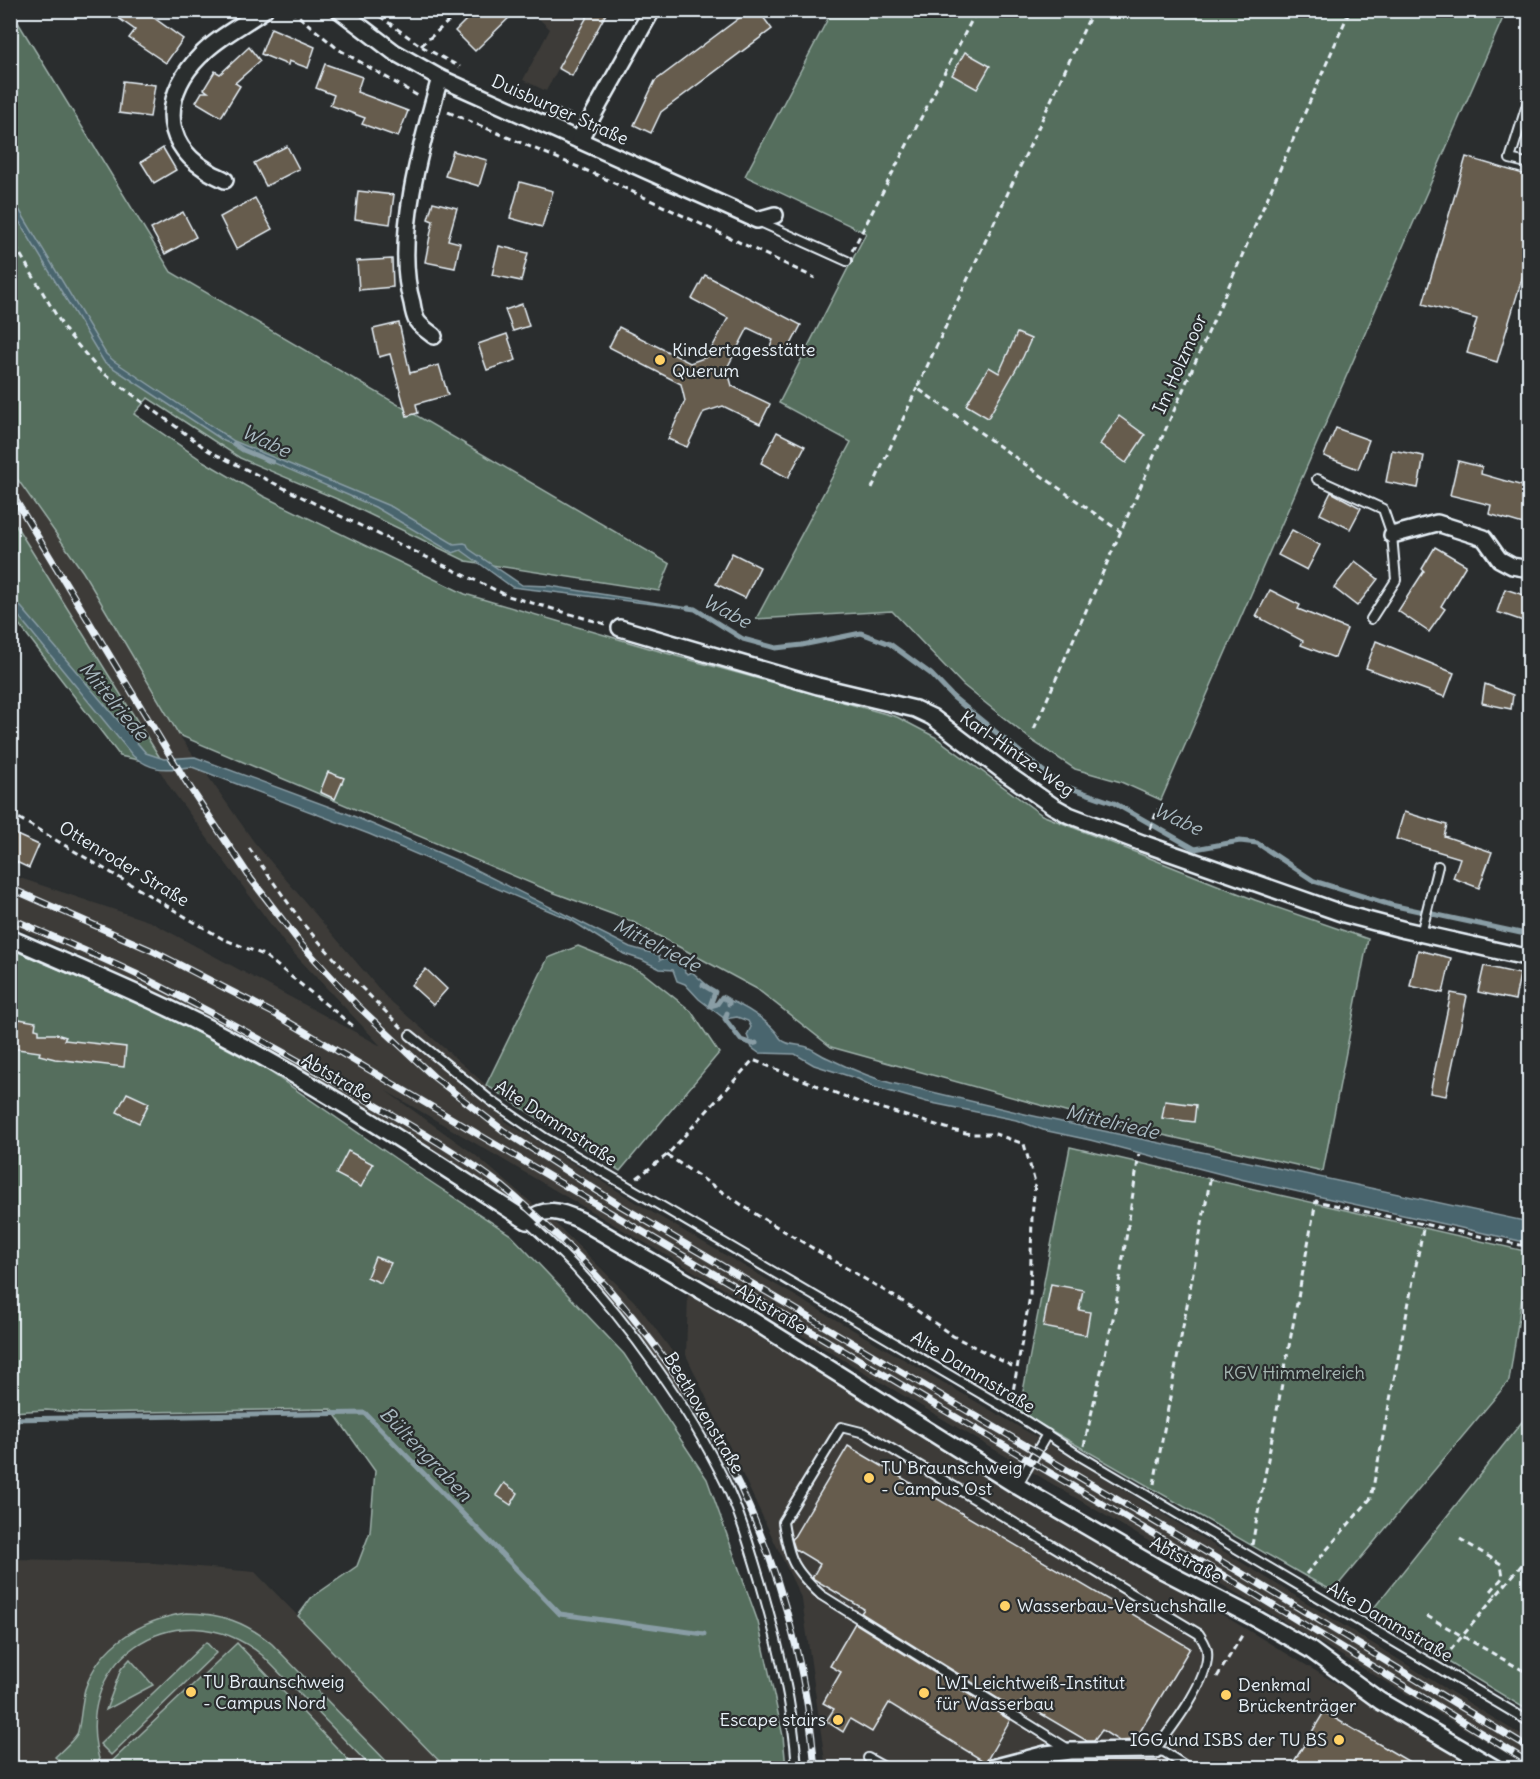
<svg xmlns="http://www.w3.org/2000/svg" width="1540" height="1779" font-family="Delius,sans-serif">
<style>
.built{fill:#3c3b38}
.green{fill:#546e5d;stroke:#9eb0aa;stroke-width:1.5}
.water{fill:#4a656e;stroke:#899da5;stroke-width:1.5}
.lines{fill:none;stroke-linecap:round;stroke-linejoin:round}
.stream{stroke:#899da5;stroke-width:5}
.building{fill:#665c4e;stroke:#e8f1f8;stroke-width:1.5}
.service-casing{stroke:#e8f1f8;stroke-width:12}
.minor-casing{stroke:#e8f1f8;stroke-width:20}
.path{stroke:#e8f1f8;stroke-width:3;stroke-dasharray:6 4.5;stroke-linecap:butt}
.service{stroke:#2a2d2e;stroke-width:8}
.minor{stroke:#2a2d2e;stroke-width:15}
.rail-casing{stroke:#e8f1f8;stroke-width:7}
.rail{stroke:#2a2d2e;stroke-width:4.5;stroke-dasharray:14;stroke-linecap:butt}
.poi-dot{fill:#ffd166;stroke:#2a2d2e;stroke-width:2}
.labels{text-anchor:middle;stroke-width:4.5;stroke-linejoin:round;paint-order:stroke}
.street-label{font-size:18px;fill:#e8f1f8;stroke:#2a2d2e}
.poi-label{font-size:18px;fill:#e8f1f8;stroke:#2a2d2e;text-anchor:start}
.park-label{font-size:18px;fill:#a5b6b2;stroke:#2a2d2e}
.water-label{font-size:20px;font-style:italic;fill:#a9b9c1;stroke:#2a2d2e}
</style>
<rect width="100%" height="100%" fill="#2a2d2e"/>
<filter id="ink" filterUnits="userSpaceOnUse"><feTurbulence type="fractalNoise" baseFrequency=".0167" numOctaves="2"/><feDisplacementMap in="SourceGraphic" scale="12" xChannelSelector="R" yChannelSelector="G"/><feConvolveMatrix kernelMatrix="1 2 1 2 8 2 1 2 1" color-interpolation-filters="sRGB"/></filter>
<g filter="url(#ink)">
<g class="built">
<path d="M545,11H574L586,18L546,91L523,80L550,29L538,18Z"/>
<path d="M10,470L83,572L179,735L254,842L386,997L486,1085L505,1121L655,1214L1074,1459L1529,1740V1767L749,1304L386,1091L474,1154L554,1222L637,1304L697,1385L681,1393L637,1330L583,1268L544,1230L522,1212L407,1133L276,1058L124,977L11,925V875L151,922L381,1046L285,944L169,786L11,516Z"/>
<path d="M688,1294L1416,1731L1478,1768H826L802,1600L686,1355Z"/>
<path d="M15,1559L143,1562L255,1572L446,1768H11L10,1585Z"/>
</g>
<g class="green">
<path d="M11,11L171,272L670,564L659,591L466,561L344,502L240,458L148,398L134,414L203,461L263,496L465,594L676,656L897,717L935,737L1042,815L1255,900L1368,939L1323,1171L1087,1118L831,1047L757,989L631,921L552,892L179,735L83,572L11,470Z"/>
<path d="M832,11H1506L1161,800L1121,782L1075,769L1034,742L963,685L892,611L756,619L851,442L779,403L866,233L745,176Z"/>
<path d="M10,516L165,766L120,756L11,614Z"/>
<path d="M578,946L642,972L691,1011L719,1053L620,1171L486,1085L548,958Z"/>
<path d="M11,949L159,1012L267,1070L402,1163L511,1235L624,1354L707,1479L758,1622L783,1736L786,1768H446L298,1616L311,1598L357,1566L370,1532L375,1471L331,1409L83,1413L46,1410L11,1412Z"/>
<path d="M1070,1147L1529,1252L1509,1381L1333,1591L1305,1576L1019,1412Z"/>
<path d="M1529,1413V1711L1369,1614Z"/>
<path d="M186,1613C220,1613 246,1622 272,1644L393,1768H372L262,1655C175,1585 64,1664 102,1768H67L55,1757C62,1750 72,1742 77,1734C80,1729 82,1699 85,1689C100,1644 141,1620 186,1613Z"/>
<path d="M206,1642L216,1653L111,1755L100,1744Z"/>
<path d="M237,1643L356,1768H109L107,1766Z"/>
<path d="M130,1659L153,1685L106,1710L121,1669Z"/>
</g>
<g class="water">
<path d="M11,196L106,354L114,361L234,441L392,507L454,544L464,543L467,544L469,549L522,585L550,586L695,609L512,587L461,550L453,553L375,507L224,441L104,362L11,208Z"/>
<path d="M10,594L146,753L164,759L195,757L346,813L456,860L630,947L659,955L660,960L666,958L672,959L684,968L685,972L688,974L692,972L715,992L710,1006L717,1004L722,997C742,1005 761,1015 776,1032C778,1034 779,1037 781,1039C787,1046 799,1044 807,1047C815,1050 820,1055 828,1058C848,1068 885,1084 907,1086L1029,1115L1529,1222V1243L1240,1179L1090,1140L1043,1130L1016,1120L927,1102L874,1087L858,1079L814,1065L795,1054L759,1053L752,1048L747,1035L751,1027L748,1021L737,1017L725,1019L699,999L685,984L677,981L673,970L660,969L642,960L624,954L571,920L369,834L192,767C165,769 155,773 133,756L11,607Z"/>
</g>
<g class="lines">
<g class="stream">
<path d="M234,444L243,450L272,462"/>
<path d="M688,608L695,609L743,639L776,648L802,645L861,633L890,644L931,674L953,697L1059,784L1114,803L1195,849L1240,841L1257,843L1314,881L1391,905L1530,935"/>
<path d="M703,985L715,992L710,1006L717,1004L722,997L729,1001V1004"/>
<path d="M727,1013L725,1019L741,1040L753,1044L756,1043"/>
<path d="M10,1419L365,1413L560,1614L704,1634"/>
</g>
</g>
<g class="building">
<path d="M107,10H143L183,39L166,63L129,38L135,30Z"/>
<path d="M476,10H517L475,51L455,31Z"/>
<path d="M591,10H608L572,76L558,68Z"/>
<path d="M750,10H758L772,29L661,112L651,133L634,125L655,81Z"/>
<path d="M271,28L315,47L308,68L289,61L288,65L261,54Z"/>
<path d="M249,47L260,61L235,83L240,86L221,117L196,102L202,92H208L204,89L215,71L220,74Z"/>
<path d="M965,52L990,66L977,89L952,75Z"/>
<path d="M325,64L362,77L357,92L408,111L398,137L362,124L365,118L330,105L334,95L316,88Z"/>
<path d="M123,81L155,85L150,117L119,113Z"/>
<path d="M287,146L299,169L266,186L254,163Z"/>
<path d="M163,148L176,170L154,183L141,162Z"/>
<path d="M453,151L487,160L479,186L445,176Z"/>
<path d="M1466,157L1530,176V252L1497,362L1467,353L1477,319L1423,304Z"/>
<path d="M520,182L553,191L542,227L510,218Z"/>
<path d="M358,191L394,195L390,224L355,219Z"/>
<path d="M255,198L272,229L236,249L220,217Z"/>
<path d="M433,202L457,208L448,240L460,243L455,268L425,262L433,221L428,219Z"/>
<path d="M183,212L196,237L165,254L151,229Z"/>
<path d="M499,246L528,253L521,281L492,275Z"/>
<path d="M392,259L393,287L359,290L357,261Z"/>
<path d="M705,275L801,325L785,356L769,349L773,340L748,328L727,368L732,386L770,404L760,424L723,406L704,412L687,447L668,439L685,401L681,384L609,347L619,327L690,363L707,357L728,318L692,299Z"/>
<path d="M522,304L529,326L513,331L505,310Z"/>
<path d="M399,323L410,373L439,365L448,395L416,404L418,413L407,416L390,354L379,357L373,329Z"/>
<path d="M1017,333L1031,339L1023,357L988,418L966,405L989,367L999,373Z"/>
<path d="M507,334L516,360L487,370L478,344Z"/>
<path d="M1119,416L1145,435L1126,463L1100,444Z"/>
<path d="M1336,428L1369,440L1358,469L1324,456Z"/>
<path d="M777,432L805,446L788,478L761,463Z"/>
<path d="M1392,450L1424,456L1418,488L1386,482Z"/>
<path d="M1458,461L1482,467L1481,474L1530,488V526L1489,514L1491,505L1450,495Z"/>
<path d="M1331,492L1361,508L1350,529L1320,514Z"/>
<path d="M1292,530L1320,545L1307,570L1278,555Z"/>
<path d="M1435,547L1466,565L1441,606L1445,609L1429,632L1398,611L1424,571L1422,569Z"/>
<path d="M732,553L760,567L745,598L716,584Z"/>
<path d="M1355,561L1378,579L1357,606L1334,588Z"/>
<path d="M1505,589L1530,597V611L1526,622L1497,612Z"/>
<path d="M1270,590L1300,605L1298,609L1347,629L1335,658L1301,645L1303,641L1256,616Z"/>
<path d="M1376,641L1454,673L1445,697L1366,668Z"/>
<path d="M1485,684L1513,695L1511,709L1482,703Z"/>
<path d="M328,772L344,778L335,799L320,792Z"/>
<path d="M1404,812L1447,825L1444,836L1492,852L1479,888L1453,878L1460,858L1396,839Z"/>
<path d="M10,832L39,845L29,868L10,859Z"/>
<path d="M1418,950L1451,958L1443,993L1410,986Z"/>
<path d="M1484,966L1520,974L1515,1000L1478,992Z"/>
<path d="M426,969L447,989L433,1005L411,985Z"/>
<path d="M1451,993L1467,996L1446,1096L1430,1093Z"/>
<path d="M19,1019L36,1022L35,1029L39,1030V1034H56L66,1037L64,1040L126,1047L124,1067L55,1059L39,1055L40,1052L10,1048V1025L18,1026Z"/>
<path d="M127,1093L149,1103L139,1123L117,1112Z"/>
<path d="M1165,1101L1196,1105L1194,1122L1162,1118Z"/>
<path d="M348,1151L373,1164L361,1187L336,1174Z"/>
<path d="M375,1257L391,1263L381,1283L367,1277Z"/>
<path d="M1051,1284L1083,1290L1079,1310L1090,1312L1086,1335L1043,1327Z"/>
<path d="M848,1446L1190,1648L1135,1740L1119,1741L1102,1730L1094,1741H1087L1021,1702L1016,1710L861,1613L864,1609L812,1578L820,1564L795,1549L792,1540Z"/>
<path d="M504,1483L518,1493L511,1505L496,1495Z"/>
<path d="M855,1623L1010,1720L987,1760L985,1762L889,1703L872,1732L850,1719L843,1732L826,1721L834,1709L823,1703L841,1672L830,1666Z"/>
<path d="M1324,1712L1420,1768H1290Z"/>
</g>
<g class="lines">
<g class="service-casing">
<g id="service">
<path d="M1530,95L1510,159L1530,164"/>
<path d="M758,221L847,261"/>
<path d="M1317,479L1383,509L1392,535L1396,580L1371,619"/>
<path d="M1421,934L1438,866"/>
<path d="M410,1035L490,1100L545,1138L1009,1410L1080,1456L1530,1722"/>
<path d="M527,1221C543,1236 559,1250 574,1266C629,1324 690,1409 725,1482C740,1513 750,1548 760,1581C778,1643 793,1704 797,1768"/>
<path d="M1017,1486L1047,1434"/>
<path d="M1070,1750L821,1595C793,1569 789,1560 783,1522L841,1427L865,1433L1199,1634C1202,1639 1207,1646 1207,1651C1211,1678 1171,1729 1155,1750L1164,1752L1189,1768"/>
<path d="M868,1758L886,1768"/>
</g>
</g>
<g class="minor-casing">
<g id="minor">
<path d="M339,10L394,52L440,78L757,220L775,215"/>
<path d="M579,140L652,10"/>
<path d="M225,180C218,176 211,174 205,169C159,140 165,91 200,56C218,37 243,25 264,10"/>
<path d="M434,336C429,332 421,327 417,321C414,316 413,309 412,303C393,240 422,141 440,78"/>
<path d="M1392,535L1437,523L1484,538L1499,559L1512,566L1530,569"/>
<path d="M620,628L818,686L915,709L932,717L1007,774L1053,806L1069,815L1142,843L1344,914L1405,930L1530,958"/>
<path d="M10,938C87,972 164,1003 237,1043C337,1097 432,1160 527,1221C545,1206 560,1211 580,1220L752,1320L1017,1486L1160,1569L1253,1617L1309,1649L1380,1701L1495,1768"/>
<path d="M992,1768L1046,1754L1071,1751L1155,1750"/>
</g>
</g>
<g class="path">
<path d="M291,10L338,49L418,96"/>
<path d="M371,10L421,46L460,67"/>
<path d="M1093,10L917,388L1121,532"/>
<path d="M813,16L815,10"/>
<path d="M421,46L461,10"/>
<path d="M526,97L573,116"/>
<path d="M448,112L597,175L815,278"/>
<path d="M10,237L65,330L98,369L209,451L334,513L508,596L605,624"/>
<path d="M852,251L977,10"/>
<path d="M872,488L917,388"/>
<path d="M1034,729L1350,10"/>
<path d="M10,813L223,939L264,955L353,1026"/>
<path d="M1150,829L1158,809"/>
<path d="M249,848L304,925L351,977L402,1028"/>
<path d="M667,1155L757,1215L912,1307L953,1336L1016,1368"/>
<path d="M637,1178L667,1155L753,1060L856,1101L890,1111L956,1131L971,1134H995L1024,1144L1035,1183L1032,1217L1030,1296L1012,1397"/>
<path d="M1084,1446L1115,1310L1139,1154"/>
<path d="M1154,1484L1211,1175"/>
<path d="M1460,1539L1501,1564L1503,1577L1491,1591L1496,1595"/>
<path d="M1252,1545L1316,1201L1530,1247"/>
<path d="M1306,1574L1371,1498L1424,1224"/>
<path d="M1427,1616L1524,1671"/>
<path d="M1444,1658L1530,1555"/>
<path d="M1217,1677L1244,1632"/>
</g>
<use href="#service" class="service"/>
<use href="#minor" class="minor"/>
<g class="rail-casing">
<g id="rail">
<path d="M10,491L185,780L251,879L301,944L358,1006L435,1078L504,1131L621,1206L1248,1577L1530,1749"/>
<path d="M10,888L153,951L275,1014L1243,1587L1530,1763"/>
<path d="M10,918C52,937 95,954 136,974C212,1012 286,1053 360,1096C408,1124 458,1152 502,1186C525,1205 546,1225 567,1245C711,1387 798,1566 815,1768"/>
</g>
</g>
<use href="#rail" class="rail"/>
</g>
</g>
<g class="poi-dot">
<circle cx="660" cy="360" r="6"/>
<circle cx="869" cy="1478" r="6"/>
<circle cx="1005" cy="1606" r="6"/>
<circle cx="191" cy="1692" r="6"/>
<circle cx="924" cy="1693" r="6"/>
<circle cx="1226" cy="1695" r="6"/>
<circle cx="838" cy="1720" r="6"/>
<circle cx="1339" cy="1740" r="6"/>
</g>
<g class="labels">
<g class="street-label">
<text transform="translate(560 110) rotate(24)" y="6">Duisburger Straße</text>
<text transform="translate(1180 364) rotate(-66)" y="6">Im Holzmoor</text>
<text transform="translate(1017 754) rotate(35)" y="6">Karl-Hintze-Weg</text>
<text transform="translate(124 864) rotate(31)" y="6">Ottenroder Straße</text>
<text transform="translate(337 1078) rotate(31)" y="6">Abtstraße</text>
<text transform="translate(556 1123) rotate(33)" y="6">Alte Dammstraße</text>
<text transform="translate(771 1309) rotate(31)" y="6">Abtstraße</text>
<text transform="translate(973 1372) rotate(31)" y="6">Alte Dammstraße</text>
<text transform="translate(704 1413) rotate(59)" y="6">Beethovenstraße</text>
<text transform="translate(1186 1560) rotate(28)" y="6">Abtstraße</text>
<text transform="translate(1390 1622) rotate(30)" y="6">Alte Dammstraße</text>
</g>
<g class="poi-label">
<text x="672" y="356">Kindertagesstätte<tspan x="672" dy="21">Querum</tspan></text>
<text x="881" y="1474">TU Braunschweig<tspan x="881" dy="21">- Campus Ost</tspan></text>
<text x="1017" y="1612">Wasserbau-Versuchshalle</text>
<text x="203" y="1688">TU Braunschweig<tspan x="203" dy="21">- Campus Nord</tspan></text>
<text x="936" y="1689">LWI Leichtweiß-Institut<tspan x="936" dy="21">für Wasserbau</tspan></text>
<text x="1238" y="1691">Denkmal<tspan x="1238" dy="21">Brückenträger</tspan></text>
<text x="826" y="1726" text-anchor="end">Escape stairs</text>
<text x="1327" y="1746" text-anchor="end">IGG und ISBS der TU BS</text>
</g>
<g class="park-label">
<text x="1294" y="1379">KGV Himmelreich</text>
</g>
<g class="water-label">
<text transform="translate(266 441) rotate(25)" y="7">Wabe</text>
<text transform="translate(727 611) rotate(28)" y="7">Wabe</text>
<text transform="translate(114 701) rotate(50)" y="7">Mittelriede</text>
<text transform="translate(1178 819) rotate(25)" y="7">Wabe</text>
<text transform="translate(657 945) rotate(27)" y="7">Mittelriede</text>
<text transform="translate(1112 1122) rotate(13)" y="7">Mittelriede</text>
<text transform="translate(426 1454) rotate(46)" y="7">Bültengraben</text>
</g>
</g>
<rect width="1540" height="1779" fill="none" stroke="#2a2d2e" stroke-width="36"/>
<rect x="18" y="18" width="1504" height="1743" fill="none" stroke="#e8f1f8" stroke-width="2" filter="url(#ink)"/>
</svg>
